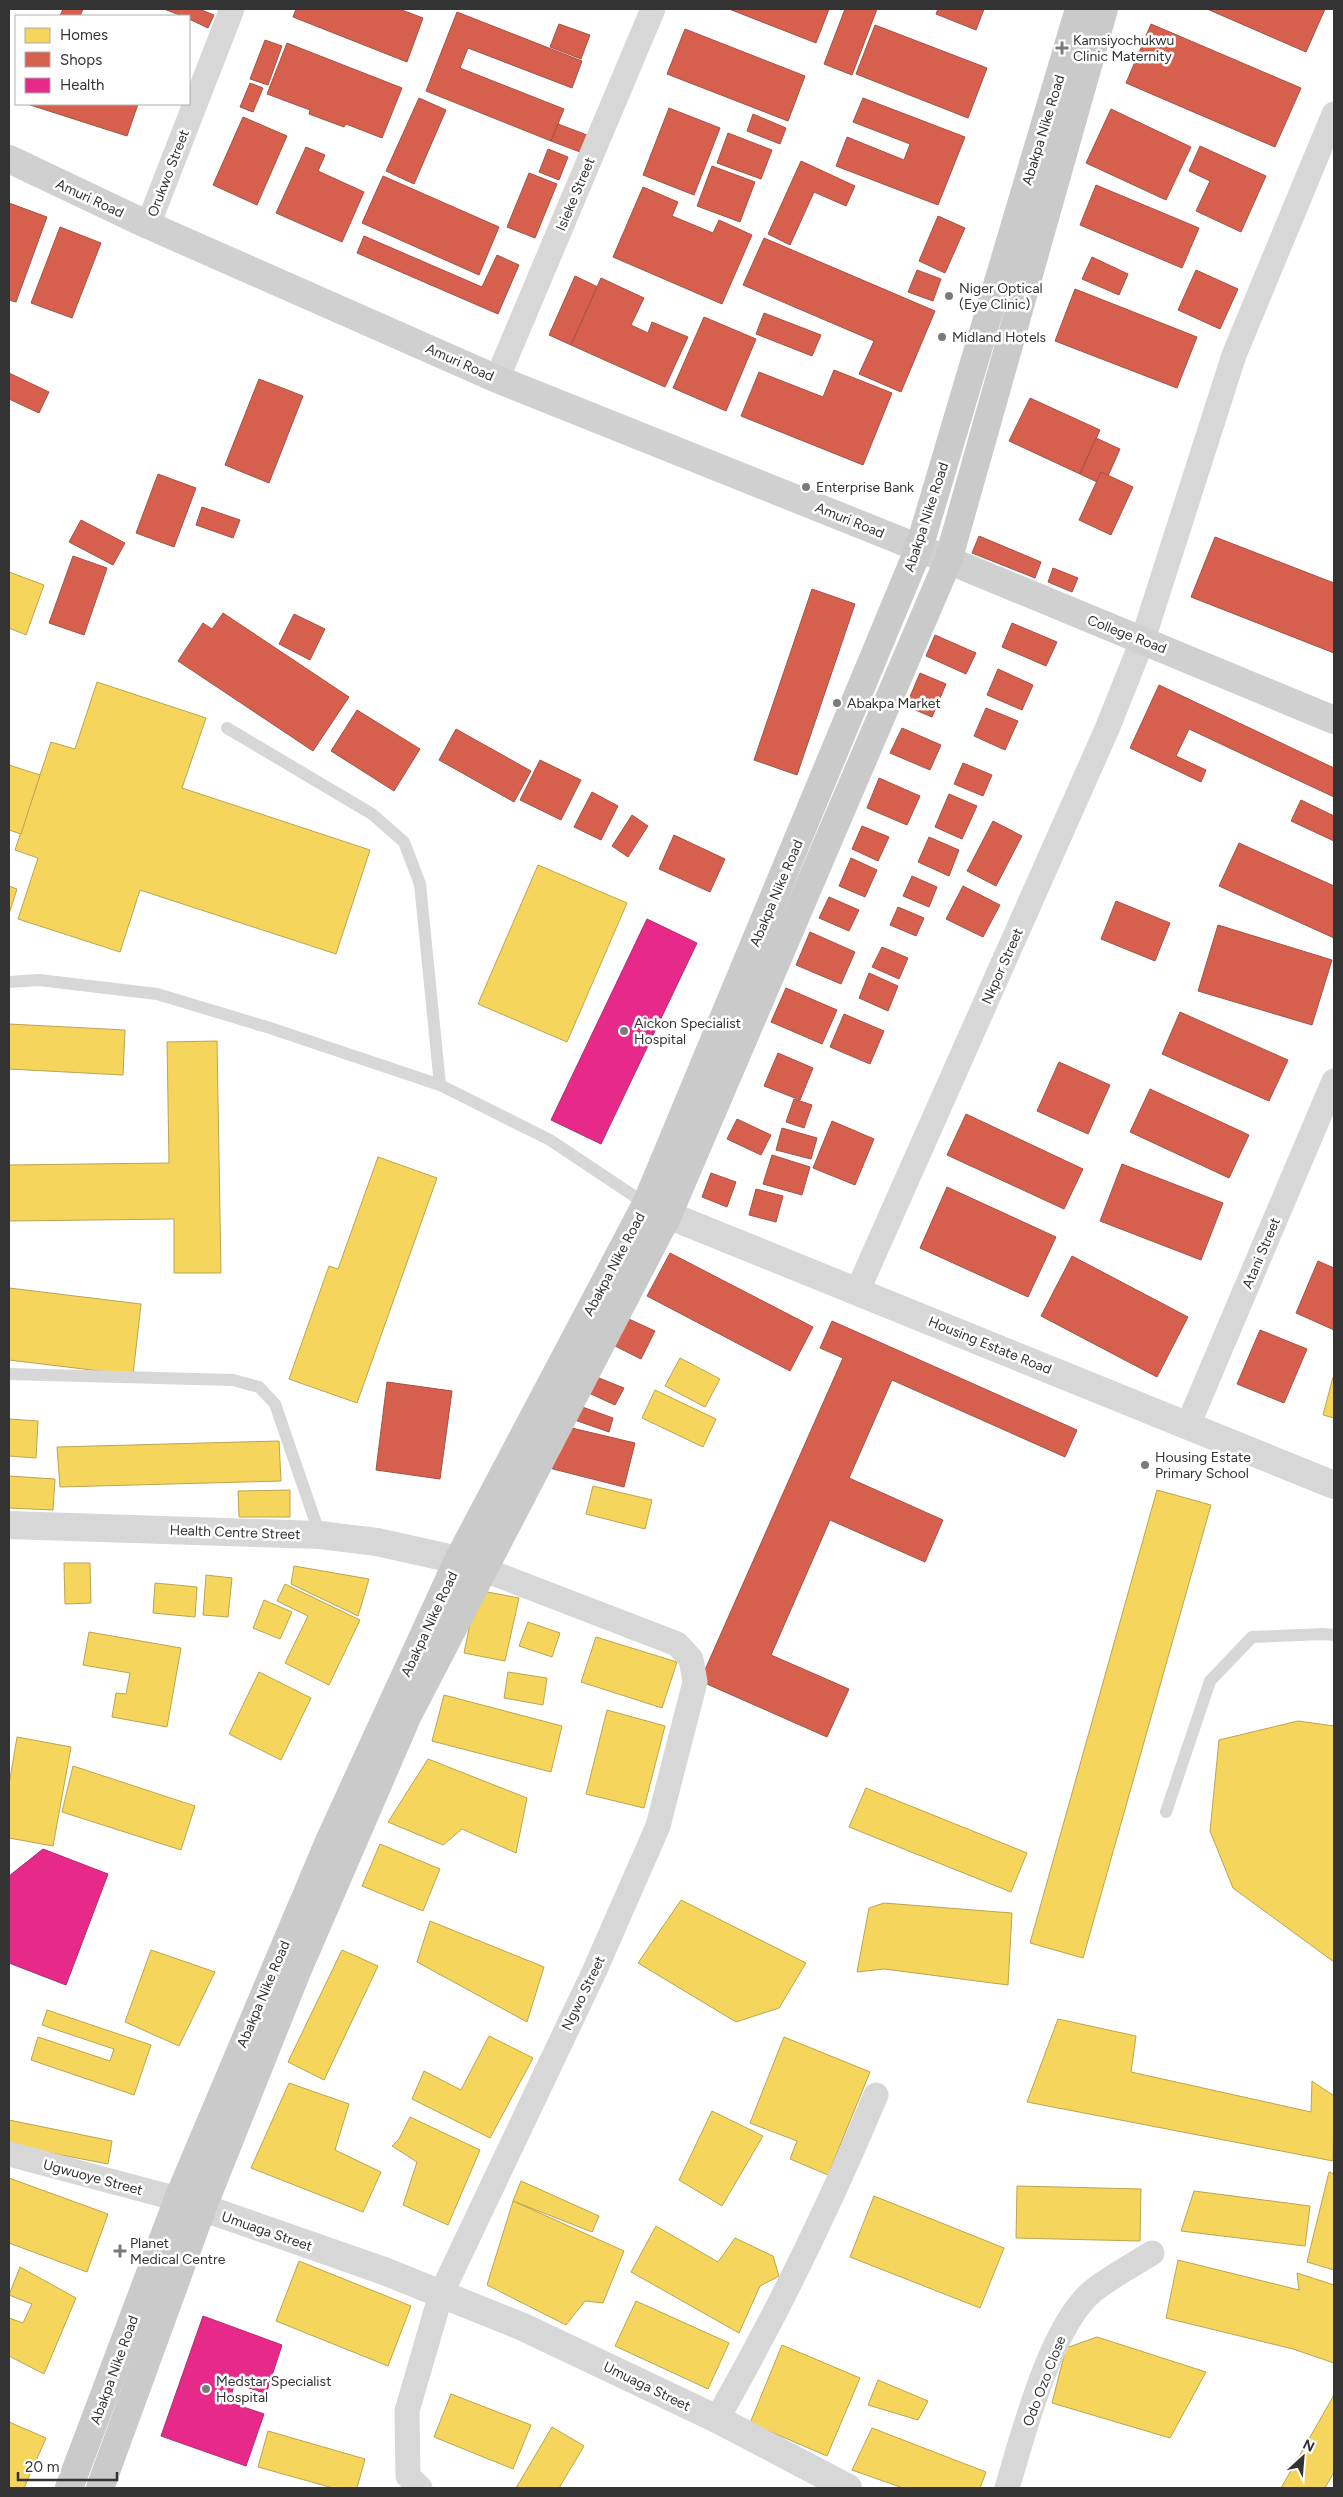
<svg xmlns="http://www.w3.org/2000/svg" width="1343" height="2497" font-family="Figtree,sans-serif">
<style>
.homes{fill:#f6d55c;stroke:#bca450}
.shops{fill:#d6604d;stroke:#a55245}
.health{fill:#e7298a;stroke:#b12c70}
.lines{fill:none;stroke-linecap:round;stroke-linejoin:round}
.service{stroke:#d7d7d7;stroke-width:12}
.minor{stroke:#d7d7d7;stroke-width:25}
.tertiary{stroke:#d7d7d7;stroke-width:28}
.secondary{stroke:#d0d0d0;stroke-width:28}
.primary{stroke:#cacaca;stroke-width:28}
.poi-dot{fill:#7a7a7a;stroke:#fff;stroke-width:2}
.labels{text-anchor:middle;stroke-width:5;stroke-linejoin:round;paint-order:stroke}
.poi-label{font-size:14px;fill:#333;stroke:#fff;text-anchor:start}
.street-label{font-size:14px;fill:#333;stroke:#fff}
</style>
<rect width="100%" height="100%" fill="#fff"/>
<g class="homes">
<path d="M9,572L44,585L26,635L9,628Z"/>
<path d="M97,682L206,718L182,788L370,850L336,954L140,890L120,952L18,919L38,858L15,850L51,742L75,749Z"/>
<path d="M9,765L40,775L21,834L9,830V832Z"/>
<path d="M538,865L627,903L567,1042L478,1004Z"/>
<path d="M9,886L17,889L9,914Z"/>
<path d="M9,1024L125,1030L123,1075L9,1069Z"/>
<path d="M217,1041L221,1273H174V1219L9,1221V1165L169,1163L167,1042Z"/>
<path d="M378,1157L437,1178L357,1403L289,1379L329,1266L338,1269Z"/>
<path d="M9,1288L141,1304L133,1375L9,1360Z"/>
<path d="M680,1358L720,1379L705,1407L665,1386Z"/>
<path d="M1333,1377H1334V1418L1323,1415Z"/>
<path d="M655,1390L716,1419L703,1447L642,1418Z"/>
<path d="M9,1419L38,1421L36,1458L9,1456Z"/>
<path d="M279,1441L281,1481L60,1487L57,1447Z"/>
<path d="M9,1476L55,1479L53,1510L9,1508Z"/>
<path d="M593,1486L652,1500L645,1529L586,1514Z"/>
<path d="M290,1490V1517H239L238,1491Z"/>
<path d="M1157,1490L1211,1505L1083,1958L1030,1943Z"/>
<path d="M64,1563H90L91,1603L65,1604Z"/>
<path d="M294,1566L369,1579L358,1616L291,1584Z"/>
<path d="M206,1575L232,1578L228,1617L203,1615Z"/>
<path d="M155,1583L197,1587L195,1617L153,1613Z"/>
<path d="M285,1584L360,1620L329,1685L285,1663L308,1616L277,1601Z"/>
<path d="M477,1590L519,1598L505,1661L464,1653Z"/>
<path d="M264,1600L292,1612L280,1639L253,1628Z"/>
<path d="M528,1622L560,1633L552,1657L519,1646Z"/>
<path d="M89,1632L181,1648L167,1727L112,1717L116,1693L126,1694L130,1673L83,1665Z"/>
<path d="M596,1637L677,1662L662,1708L581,1682Z"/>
<path d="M259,1672L311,1698L281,1760L229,1734Z"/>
<path d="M508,1672L547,1678L543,1705L504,1698Z"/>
<path d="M444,1695L562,1726L551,1772L432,1741Z"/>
<path d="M607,1710L665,1726L644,1808L586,1794Z"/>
<path d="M1298,1721L1334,1726V1962L1233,1888L1210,1831L1219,1740Z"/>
<path d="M17,1737L71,1747L53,1846L9,1838V1785Z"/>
<path d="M428,1759L527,1798L516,1853L462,1829L443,1845L388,1822Z"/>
<path d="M73,1766L195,1806L181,1850L62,1812Z"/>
<path d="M866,1788L1027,1853L1011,1892L849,1827Z"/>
<path d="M380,1844L440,1869L423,1911L362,1886Z"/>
<path d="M681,1900L806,1963L779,2008L736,2022L638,1963Z"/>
<path d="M884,1903L1012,1913L1008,1985L884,1969L857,1972L869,1908Z"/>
<path d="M430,1921L544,1967L527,2022L417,1962Z"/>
<path d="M151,1950L215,1972L179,2046L125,2022Z"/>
<path d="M342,1950L378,1966L324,2080L288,2062Z"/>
<path d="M47,2010L151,2045L134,2095L31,2060L38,2037L110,2061L114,2049L42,2025Z"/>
<path d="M1058,2019L1136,2036L1131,2072L1311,2112L1312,2081L1334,2096L1333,2161L1027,2102Z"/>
<path d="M489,2036L533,2058L490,2138L412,2099L424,2071L461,2090Z"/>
<path d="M784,2037L870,2072L828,2175L790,2159L797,2141L750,2123Z"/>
<path d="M289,2083L349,2104L335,2150L381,2172L363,2212L251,2168Z"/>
<path d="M712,2111L763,2136L722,2206L679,2180Z"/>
<path d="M410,2117L480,2150L448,2225L403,2205L417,2162L392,2146L399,2139Z"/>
<path d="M9,2120L112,2141L108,2164L9,2145Z"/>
<path d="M1329,2172L1334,2174V2270L1307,2262Z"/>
<path d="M9,2178L108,2214L87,2272L9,2243Z"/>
<path d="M521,2181L599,2216L592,2232L513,2201Z"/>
<path d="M1017,2186L1141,2189L1140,2241L1016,2238Z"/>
<path d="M1194,2191L1310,2206L1305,2246L1181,2231Z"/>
<path d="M874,2196L1004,2248L980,2308L850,2257Z"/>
<path d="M513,2201L624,2251L603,2303L585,2301L566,2325L487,2285Z"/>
<path d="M656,2226L718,2262L735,2238L773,2256L779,2276L760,2286L739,2333L631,2272Z"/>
<path d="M1178,2260L1299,2290L1297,2273L1334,2285V2363L1293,2349L1166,2318Z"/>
<path d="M299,2261L411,2306L388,2366L276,2321Z"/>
<path d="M20,2267L76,2298L44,2374L9,2356V2318L23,2323L32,2304L9,2295Z"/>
<path d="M636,2301L729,2343L708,2389L615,2346Z"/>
<path d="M1097,2337L1206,2372L1170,2438L1052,2403L1066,2348Z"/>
<path d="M782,2345L860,2378L827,2456L750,2423Z"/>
<path d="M878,2380L928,2401L918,2420L868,2405Z"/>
<path d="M451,2394L531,2425L513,2469L434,2437Z"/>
<path d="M1334,2395V2472L1325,2488H1281Z"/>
<path d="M9,2422L46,2438L24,2488H9Z"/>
<path d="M552,2427L584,2446L559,2488H516Z"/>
<path d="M872,2428L986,2472L980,2488H903L852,2470Z"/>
<path d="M268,2431L365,2459L357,2488H333L258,2467Z"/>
</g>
<g class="shops">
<path d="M63,9H83L80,16H60Z"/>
<path d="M164,9H199L214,15L208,28L189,19V16H182Z"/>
<path d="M296,9H399L423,18L407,62L293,17Z"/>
<path d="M729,9H829L816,43Z"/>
<path d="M845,9H877L852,75L824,64Z"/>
<path d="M938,9H984L976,30L936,14Z"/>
<path d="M1207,9H1325L1306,52Z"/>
<path d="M457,12L582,61L572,88L468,48L460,68L564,109L551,141L426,91Z"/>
<path d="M559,24L590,35L581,59L550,47Z"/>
<path d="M1151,24L1301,88L1275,147L1126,83Z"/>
<path d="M875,25L987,68L968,118L856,74Z"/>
<path d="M685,29L805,76L788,121L667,74Z"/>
<path d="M265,40L282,46L268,85L250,79Z"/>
<path d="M287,43L402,88L382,138L346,124L344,127L309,114L310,110L267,94Z"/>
<path d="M250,83L263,88L253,112L240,107Z"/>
<path d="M419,98L446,110L414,184L386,171Z"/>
<path d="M863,98L965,137L938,205L836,166L847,137L904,160L910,144L853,122Z"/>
<path d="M27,104H138L127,136Z"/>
<path d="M669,108L720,128L694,195L643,175Z"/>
<path d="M1111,109L1191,147L1166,200L1086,163Z"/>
<path d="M753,114L786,128L780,144L747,131Z"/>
<path d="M243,117L287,136L257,205L213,185Z"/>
<path d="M558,124L587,135L580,152L551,141Z"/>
<path d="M728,133L772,150L761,179L717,163Z"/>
<path d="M1200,146L1266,176L1241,232L1196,211L1210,181L1189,171Z"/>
<path d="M306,147L325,155L318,171L364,192L342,242L276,213Z"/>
<path d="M548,149L568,157L559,180L539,172Z"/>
<path d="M801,161L855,186L846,206L814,192L790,245L768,234Z"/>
<path d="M712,166L755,182L740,222L697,206Z"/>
<path d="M529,173L557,184L535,238L507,227Z"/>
<path d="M383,176L499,227L479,275L362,223Z"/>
<path d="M1096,185L1199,228L1182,268L1080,225Z"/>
<path d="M643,187L678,202L672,216L713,233L719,220L752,235L722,304L613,257Z"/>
<path d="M9,203L47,217L16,302L9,300Z"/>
<path d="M938,216L965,228L945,273L919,261Z"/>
<path d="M60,227L101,243L72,318L31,303Z"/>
<path d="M364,236L482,287L497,255L519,265L498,314L357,253Z"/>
<path d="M764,238L935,311L901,392L859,374L874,341L743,285Z"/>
<path d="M1092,257L1128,274L1119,295L1082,279Z"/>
<path d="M917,270L941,279L933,301L908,292Z"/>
<path d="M1196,270L1238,289L1220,329L1178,310Z"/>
<path d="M575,276L598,287L571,345L549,335Z"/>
<path d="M601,278L644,298L631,325L648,333L652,322L688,337L665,387L571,345Z"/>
<path d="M1075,289L1197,337L1177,388L1055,341Z"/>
<path d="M764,313L821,335L812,356L756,334Z"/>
<path d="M704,317L756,339L726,411L673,388Z"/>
<path d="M834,370L892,393L863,465L741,416L759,372L823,397Z"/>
<path d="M9,373L49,392L39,413L9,399Z"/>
<path d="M259,379L303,396L269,483L225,465Z"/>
<path d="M1030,398L1100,430L1080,474L1009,441Z"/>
<path d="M1096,438L1120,449L1108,476L1101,472L1097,482L1080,474Z"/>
<path d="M1101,472L1133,487L1111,535L1079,520Z"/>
<path d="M158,474L196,488L174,547L136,533Z"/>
<path d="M202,507L240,520L233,538L196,525Z"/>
<path d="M81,520L125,543L113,565L69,542Z"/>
<path d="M979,536L1041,562L1035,578L972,553Z"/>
<path d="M1215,537L1334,583V653L1191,597Z"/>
<path d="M73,556L107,568L84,635L49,623Z"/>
<path d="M1053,568L1078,578L1072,592L1048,582Z"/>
<path d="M812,589L855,604L797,775L754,760Z"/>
<path d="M223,613L349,697L313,751L178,661L203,623L212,629Z"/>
<path d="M294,614L325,629L310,660L279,644Z"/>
<path d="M1012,623L1057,642L1046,666L1002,647Z"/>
<path d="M935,635L976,653L966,674L926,656Z"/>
<path d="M998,669L1033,685L1022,710L987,695Z"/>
<path d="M920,673L946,684L932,717L906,706Z"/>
<path d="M1159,685L1334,768V797L1189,729L1176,756L1206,770L1201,782L1130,748Z"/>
<path d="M986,708L1018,721L1005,750L974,736Z"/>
<path d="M357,710L420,749L394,791L331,751Z"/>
<path d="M902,728L941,745L930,770L890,753Z"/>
<path d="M456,729L531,771L514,802L439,760Z"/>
<path d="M540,760L581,780L561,820L520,800Z"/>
<path d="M963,763L992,775L983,796L954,784Z"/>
<path d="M879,778L920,796L907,825L867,808Z"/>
<path d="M592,792L618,806L601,840L574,827Z"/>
<path d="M949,794L977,806L962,839L935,827Z"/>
<path d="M1301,800L1334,816V841L1291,821Z"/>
<path d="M632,815L648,826L628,857L612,846Z"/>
<path d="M993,821L1022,836L996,886L967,871Z"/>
<path d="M862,826L889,837L878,861L852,849Z"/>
<path d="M674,835L725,859L710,892L659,869Z"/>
<path d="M929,837L959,850L949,876L918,862Z"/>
<path d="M1239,843L1334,886V938L1219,886Z"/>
<path d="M851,858L877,870L865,897L839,886Z"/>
<path d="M912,876L937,887L929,907L903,896Z"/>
<path d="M963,886L1000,905L983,937L946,919Z"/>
<path d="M829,897L859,910L849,931L819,918Z"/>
<path d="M1116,901L1170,923L1155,961L1101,939Z"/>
<path d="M898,907L924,918L916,936L890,925Z"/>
<path d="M1218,925L1332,960L1312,1025L1198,991Z"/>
<path d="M810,932L855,952L841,984L796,965Z"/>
<path d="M882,947L908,958L899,979L872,967Z"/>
<path d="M869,973L898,986L888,1011L859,998Z"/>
<path d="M786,988L837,1010L822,1044L771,1022Z"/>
<path d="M1180,1012L1288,1060L1269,1101L1162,1054Z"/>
<path d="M844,1014L884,1031L870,1064L830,1047Z"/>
<path d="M778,1053L813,1068L800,1100L764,1086Z"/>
<path d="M1059,1062L1110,1085L1088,1134L1037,1111Z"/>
<path d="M1150,1089L1249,1135L1229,1178L1130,1132Z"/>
<path d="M794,1099L812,1105L804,1128L786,1122Z"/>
<path d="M966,1114L1083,1169L1064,1209L947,1155Z"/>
<path d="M737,1119L771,1135L761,1155L727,1139Z"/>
<path d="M832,1121L874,1139L855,1185L813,1168Z"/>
<path d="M782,1128L817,1138L811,1159L776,1150Z"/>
<path d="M772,1155L810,1167L802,1195L763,1184Z"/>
<path d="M1122,1164L1223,1203L1201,1260L1100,1221Z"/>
<path d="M711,1173L736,1182L727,1207L702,1197Z"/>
<path d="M947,1187L1056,1237L1028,1297L920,1248Z"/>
<path d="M756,1189L783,1196L776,1222L749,1215Z"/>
<path d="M670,1253L813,1327L790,1371L647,1296Z"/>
<path d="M1072,1256L1188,1317L1157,1377L1041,1316Z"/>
<path d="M1318,1261L1334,1268V1330L1296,1313Z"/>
<path d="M620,1315L655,1331L641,1359L607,1342Z"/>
<path d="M832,1321L1077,1430L1065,1457L892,1380L849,1478L943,1520L925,1562L830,1520L771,1655L849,1689L827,1737L700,1681L843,1358L820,1348Z"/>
<path d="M1260,1330L1307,1349L1284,1403L1237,1384Z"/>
<path d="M589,1374L624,1388L615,1405L580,1389Z"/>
<path d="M387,1382L452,1391L440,1479L376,1470Z"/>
<path d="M574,1404L613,1418L609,1432L569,1418Z"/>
<path d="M559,1425L635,1443L624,1487L549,1468Z"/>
</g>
<g class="health">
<path d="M647,919L697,943L601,1144L551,1120Z"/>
<path d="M43,1849L108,1874L66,1985L9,1963V1876Z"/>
<path d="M203,2316L282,2345L266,2394L235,2383L229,2402L264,2414L246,2466L161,2436Z"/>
</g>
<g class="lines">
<g class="service">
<path d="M227,728L372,814L404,842L420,884L440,1085"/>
<path d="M9,982L39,980L157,994L270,1028L440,1085L550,1140L646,1204"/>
<path d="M9,1374L233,1380L259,1387L275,1404L320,1535"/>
<path d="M1166,1812L1210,1681L1252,1637L1323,1634L1334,1635"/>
</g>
<g class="minor">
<path d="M148,225L232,9"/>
<path d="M497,379L653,9"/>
<path d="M857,1292L1107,729L1143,639L1234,355L1334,114"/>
<path d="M1188,1425L1334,1081"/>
<path d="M9,2154L178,2199"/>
<path d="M717,2419C777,2314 829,2207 876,2095"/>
<path d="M420,2488L408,2476L407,2411L441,2294L594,1972L658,1826L695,1682L691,1659L677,1644L464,1562"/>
<path d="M1007,2488C1023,2435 1051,2324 1094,2290C1112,2276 1133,2265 1152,2253"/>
</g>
<g class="tertiary">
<path d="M646,1204L668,1215L1334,1485"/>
<path d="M9,1525L320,1535L377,1542L458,1560"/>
<path d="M181,2200L384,2271L523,2327L717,2419L848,2488"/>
</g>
<path class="secondary" d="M9,159L148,225L497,379L919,548L1334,720"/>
<g class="primary">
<path d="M69,2488L178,2199L330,1839L458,1560L646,1204L919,548L1079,9"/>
<path d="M100,2488L202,2209L296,1974L408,1715L668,1215L948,561L1104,9"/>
</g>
</g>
<g class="poi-dot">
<path d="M1059.5 40.5h5v5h5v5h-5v5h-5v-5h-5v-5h5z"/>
<circle cx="949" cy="296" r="5"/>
<circle cx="942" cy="337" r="5"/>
<circle cx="806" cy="487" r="5"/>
<circle cx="837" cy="703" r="5"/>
<circle cx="624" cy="1031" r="5"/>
<circle cx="1145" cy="1465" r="5"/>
<path d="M117.5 2243.5h5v5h5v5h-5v5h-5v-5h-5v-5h5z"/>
<circle cx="206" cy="2389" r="5"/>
</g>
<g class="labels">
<g class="poi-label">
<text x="1073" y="45">Kamsiyochukwu<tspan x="1073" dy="16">Clinic Maternity</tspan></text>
<text x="959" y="293">Niger Optical<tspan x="959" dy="16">(Eye Clinic)</tspan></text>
<text x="952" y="342">Midland Hotels</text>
<text x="816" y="492">Enterprise Bank</text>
<text x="847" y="708">Abakpa Market</text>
<text x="634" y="1028">Aickon Specialist<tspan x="634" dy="16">Hospital</tspan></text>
<text x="1155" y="1462">Housing Estate<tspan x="1155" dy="16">Primary School</tspan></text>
<text x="130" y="2248">Planet<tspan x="130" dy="16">Medical Centre</tspan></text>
<text x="216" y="2386">Medstar Specialist<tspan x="216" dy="16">Hospital</tspan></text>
</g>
<g class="street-label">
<text transform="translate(1043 130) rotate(-73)" y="5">Abakpa Nike Road</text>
<text transform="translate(168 173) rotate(-69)" y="5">Orukwo Street</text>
<text transform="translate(575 194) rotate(-67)" y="5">Isieke Street</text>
<text transform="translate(90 198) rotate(25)" y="5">Amuri Road</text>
<text transform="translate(460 362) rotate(24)" y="5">Amuri Road</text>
<text transform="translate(926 517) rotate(-72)" y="5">Abakpa Nike Road</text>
<text transform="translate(850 520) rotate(22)" y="5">Amuri Road</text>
<text transform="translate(1127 634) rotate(21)" y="5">College Road</text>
<text transform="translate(776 893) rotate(-67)" y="5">Abakpa Nike Road</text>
<text transform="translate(1002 966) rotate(-66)" y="5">Nkpor Street</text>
<text transform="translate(1261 1253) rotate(-67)" y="5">Atani Street</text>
<text transform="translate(614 1264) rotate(-62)" y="5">Abakpa Nike Road</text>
<text transform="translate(990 1345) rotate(22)" y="5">Housing Estate Road</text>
<text transform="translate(235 1532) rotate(2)" y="5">Health Centre Street</text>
<text transform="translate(429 1624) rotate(-65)" y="5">Abakpa Nike Road</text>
<text transform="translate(583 1993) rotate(-64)" y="5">Ngwo Street</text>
<text transform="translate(263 1994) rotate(-67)" y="5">Abakpa Nike Road</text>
<text transform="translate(93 2177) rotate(15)" y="5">Ugwuoye Street</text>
<text transform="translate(267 2231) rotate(19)" y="5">Umuaga Street</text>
<text transform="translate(114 2370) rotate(-70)" y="5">Abakpa Nike Road</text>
<text transform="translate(1044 2381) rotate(-69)" y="5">Odo Ozo Close</text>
<text transform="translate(647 2386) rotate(26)" y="5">Umuaga Street</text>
</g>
</g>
<rect width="1343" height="2497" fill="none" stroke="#333333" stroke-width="20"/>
<rect x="15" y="15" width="175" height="90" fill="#ffffff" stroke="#adadad"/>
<rect x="25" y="28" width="25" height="15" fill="#f6d55c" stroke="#adadad"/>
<text x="60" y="40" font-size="15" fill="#333333">Homes</text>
<rect x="25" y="52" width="25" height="15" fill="#d6604d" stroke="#adadad"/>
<text x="60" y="65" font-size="15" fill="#333333">Shops</text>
<rect x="25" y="78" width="25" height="15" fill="#e7298a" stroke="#adadad"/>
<text x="60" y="90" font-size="15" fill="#333333">Health</text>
<g transform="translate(1303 2457) rotate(26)" stroke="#ffffff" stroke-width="4" paint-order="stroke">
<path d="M0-4L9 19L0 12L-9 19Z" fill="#333333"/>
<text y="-8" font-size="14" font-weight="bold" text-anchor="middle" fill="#333333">N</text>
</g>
<path d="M18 2472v8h99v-8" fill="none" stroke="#333333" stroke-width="2.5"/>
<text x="25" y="2472" font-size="15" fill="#333333" stroke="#ffffff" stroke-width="4" paint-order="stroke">20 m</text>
</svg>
